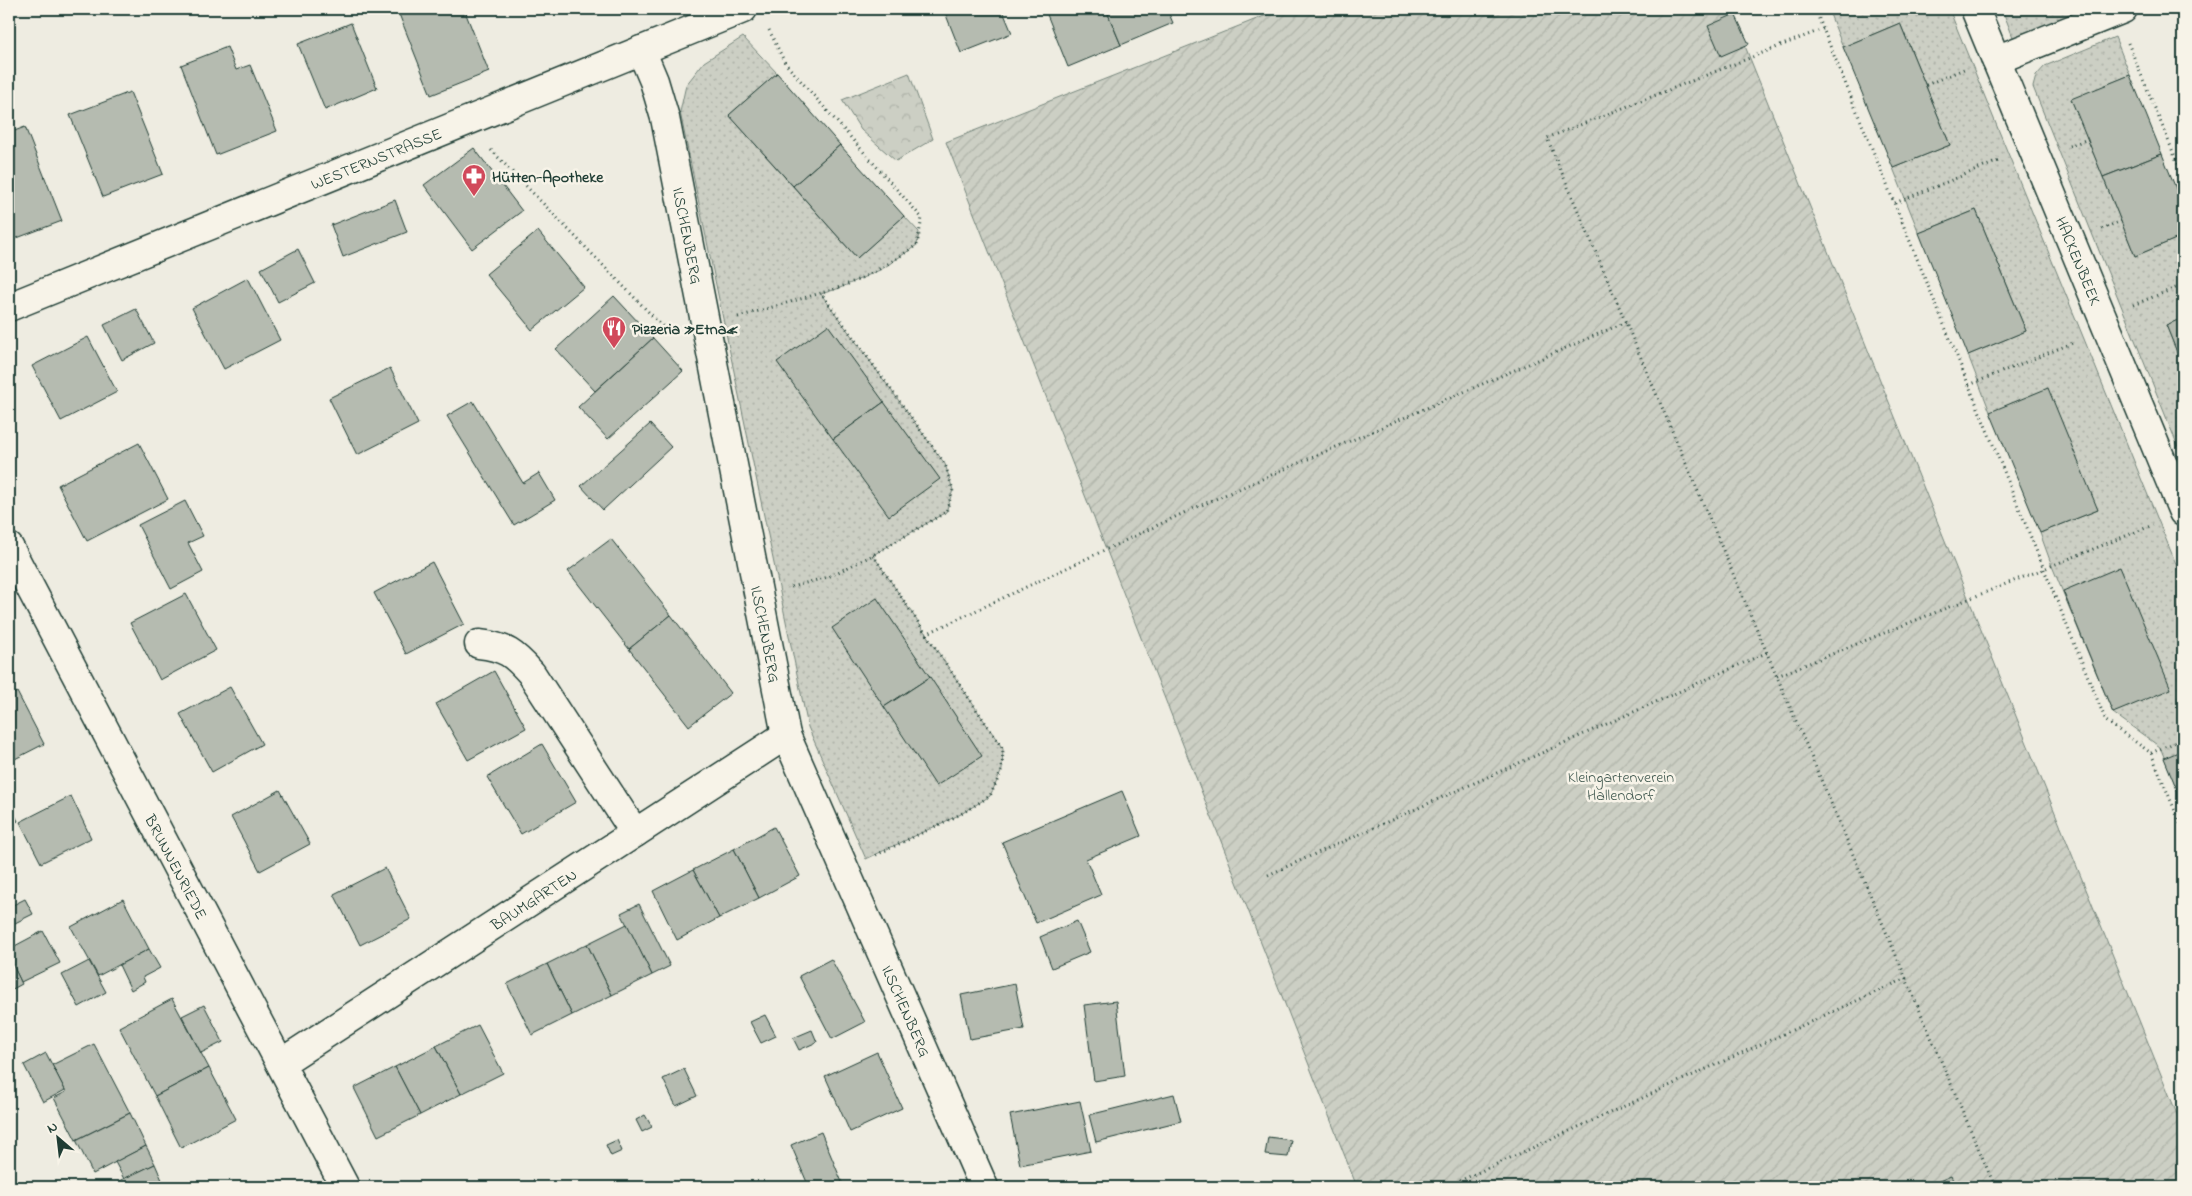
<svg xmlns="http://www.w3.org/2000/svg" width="2192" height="1196" font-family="'Indie Flower',sans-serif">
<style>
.grass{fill:url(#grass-dots);stroke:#76867c}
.forest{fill:url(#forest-crowns);stroke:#76867c}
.garden{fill:url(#garden-furrows);stroke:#76867c}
.building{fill:#b5bbb0;stroke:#1f3d34}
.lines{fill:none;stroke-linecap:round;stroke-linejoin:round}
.minor-casing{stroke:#1f3d34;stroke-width:31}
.path{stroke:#1f3d34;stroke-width:3;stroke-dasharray:1 4;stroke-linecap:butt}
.minor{stroke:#f7f3e8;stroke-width:28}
.labels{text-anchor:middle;stroke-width:5;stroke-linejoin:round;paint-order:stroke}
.street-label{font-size:16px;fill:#1f3d34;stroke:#f7f3e8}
.poi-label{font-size:16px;font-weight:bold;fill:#1f3d34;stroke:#f7f3e8;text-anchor:start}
.park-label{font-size:16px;fill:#425a51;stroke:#f7f3e8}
</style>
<defs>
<pattern id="grass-dots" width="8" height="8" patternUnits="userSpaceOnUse" patternTransform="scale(1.25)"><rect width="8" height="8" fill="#cccfc4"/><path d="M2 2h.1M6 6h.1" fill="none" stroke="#afb3a9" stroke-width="1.8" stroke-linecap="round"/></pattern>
<pattern id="forest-crowns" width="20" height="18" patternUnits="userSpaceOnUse" patternTransform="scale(1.25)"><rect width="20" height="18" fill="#cccfc4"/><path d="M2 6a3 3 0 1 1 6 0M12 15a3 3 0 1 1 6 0" fill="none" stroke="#afb3a9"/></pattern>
<pattern id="garden-furrows" width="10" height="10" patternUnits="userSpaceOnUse" patternTransform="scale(1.25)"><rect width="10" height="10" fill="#cccfc4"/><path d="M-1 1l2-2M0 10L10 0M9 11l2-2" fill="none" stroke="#afb3a9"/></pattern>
</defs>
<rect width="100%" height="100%" fill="#eeece1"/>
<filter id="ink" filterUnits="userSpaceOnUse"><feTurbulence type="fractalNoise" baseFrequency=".02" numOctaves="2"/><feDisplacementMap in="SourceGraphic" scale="10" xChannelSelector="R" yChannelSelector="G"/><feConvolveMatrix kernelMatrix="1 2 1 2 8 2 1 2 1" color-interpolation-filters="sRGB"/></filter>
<g filter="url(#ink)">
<g class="grass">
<path d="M1828,9H1949L2183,581V804L2160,747L2113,713L2052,566L2040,533L2098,510L1990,412L1968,355L2026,331L1976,210L1919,233L1893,168L1950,145L1900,23L1843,47Z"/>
<path d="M2002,9H2105L2018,50Z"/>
<path d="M743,37L777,73L729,115L857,258L904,216L919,232L917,245L882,269L840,288L821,294L945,464L953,490L946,512L873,555L1003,749L1002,770L990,796L961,814L866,859L808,727L680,112L686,85L704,62Z"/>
<path d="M2115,37L2130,75L2072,100L2135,256L2183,236V318L2166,325L2183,367V459L2033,87L2036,76L2045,66Z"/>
</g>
<path class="forest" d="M909,73L933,139L896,161L861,130L842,100Z"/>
<path class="garden" d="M1282,9H1730L2183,1129V1187H1357L946,142Z"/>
<g class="building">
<path d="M397,9H464L489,72L431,95Z"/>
<path d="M944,9H962L946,15Z"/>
<path d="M962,9H1002L1012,33L961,53L946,15Z"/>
<path d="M1054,9H1106L1121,45L1068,67L1046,12Z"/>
<path d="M1106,9H1167L1173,23L1121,45Z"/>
<path d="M1735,14L1749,44L1721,56L1708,26Z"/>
<path d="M351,23L377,88L325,110L298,44Z"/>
<path d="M1900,23L1950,145L1893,168L1843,47Z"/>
<path d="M227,47L236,70L250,65L277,131L216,155L181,65Z"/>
<path d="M777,73L840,145L793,186L729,115Z"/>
<path d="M2130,75L2162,154L2103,177L2071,99Z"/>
<path d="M130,92L163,174L103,197L70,115Z"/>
<path d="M25,127L62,221L9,241V133Z"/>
<path d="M840,145L904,216L857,258L793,186Z"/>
<path d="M474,148L522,211L472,249L424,185Z"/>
<path d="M2162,154L2183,206V236L2135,256L2103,177Z"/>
<path d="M395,200L407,232L343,257L331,225Z"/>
<path d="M1976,210L2026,331L1968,355L1919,233Z"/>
<path d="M538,231L584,287L532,330L486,274Z"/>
<path d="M298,249L315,283L278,302L261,269Z"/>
<path d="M248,278L280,340L224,369L192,308Z"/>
<path d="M614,296L653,338L595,391L556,349Z"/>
<path d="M136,309L154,343L122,360L104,325Z"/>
<path d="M2183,318V367L2166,325Z"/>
<path d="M828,325L884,402L833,439L777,362Z"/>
<path d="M88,337L117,392L61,421L32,366Z"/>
<path d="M653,338L683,371L608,439L578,407Z"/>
<path d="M390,368L418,424L357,455L329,398Z"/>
<path d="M2048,388L2098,510L2040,533L1990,412Z"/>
<path d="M473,401L523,483L539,473L555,500L514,525L447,416Z"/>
<path d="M884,402L940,479L889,516L833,439Z"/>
<path d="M650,424L671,447L603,510L581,486Z"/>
<path d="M139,443L168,499L87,541L58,485Z"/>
<path d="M185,501L203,536L188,543L203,572L171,589L138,525Z"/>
<path d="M611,539L671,615L629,649L568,571Z"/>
<path d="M432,562L464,624L406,654L374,593Z"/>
<path d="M2120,567L2171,689L2113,713L2063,591Z"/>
<path d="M186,594L216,650L160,680L130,623Z"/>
<path d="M877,598L930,677L884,707L832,628Z"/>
<path d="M671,615L731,693L689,726L629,649Z"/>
<path d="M494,671L526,728L468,760L436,704Z"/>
<path d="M930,677L982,756L936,786L884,707Z"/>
<path d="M230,687L262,744L212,772L180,714Z"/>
<path d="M17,692L44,744L9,762V696Z"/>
<path d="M542,744L576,802L521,834L487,777Z"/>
<path d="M2183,750V804L2164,758Z"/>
<path d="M280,790L310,844L260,871L231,817Z"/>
<path d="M1122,791L1141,836L1086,859L1101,895L1036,923L1002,842Z"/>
<path d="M71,796L91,838L41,863L20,822Z"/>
<path d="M9,804L18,821L9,826Z"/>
<path d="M774,827L800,876L759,898L734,849Z"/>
<path d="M734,849L759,898L719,918L693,870Z"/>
<path d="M385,868L411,919L360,945L334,894Z"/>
<path d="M693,870L719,918L677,940L653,891Z"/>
<path d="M25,899L33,914L9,926V907Z"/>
<path d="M123,899L149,949L98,976L71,927Z"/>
<path d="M639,904L670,966L652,975L621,913Z"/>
<path d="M1077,921L1090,952L1052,968L1040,937Z"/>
<path d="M627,924L652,975L612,995L587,944Z"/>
<path d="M43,931L60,963L21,982L9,957V949Z"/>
<path d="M587,944L612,995L572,1015L547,964Z"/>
<path d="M149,949L160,968L143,977L145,982L131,990L119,965Z"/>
<path d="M9,957L22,984L9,991Z"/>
<path d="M831,959L865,1022L832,1039L799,976Z"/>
<path d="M89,961L106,992L79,1007L62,975Z"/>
<path d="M547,964L572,1015L532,1035L507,984Z"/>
<path d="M1015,984L1024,1029L970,1039L961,995Z"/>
<path d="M172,999L209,1068L155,1096L119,1027Z"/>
<path d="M1116,1001L1125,1076L1094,1081L1084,1005Z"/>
<path d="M204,1005L223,1042L201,1053L182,1016Z"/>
<path d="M765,1015L776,1036L761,1043L750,1022Z"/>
<path d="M478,1025L503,1073L461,1094L436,1046Z"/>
<path d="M812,1030L817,1042L799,1050L793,1038Z"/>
<path d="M94,1044L130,1113L76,1140L54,1098L66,1092L52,1065Z"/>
<path d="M436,1046L461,1094L420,1115L395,1067Z"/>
<path d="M877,1052L902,1108L850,1132L825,1076Z"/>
<path d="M46,1053L65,1090L43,1102L24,1065Z"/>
<path d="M395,1067L420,1115L378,1136L354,1088Z"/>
<path d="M209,1068L236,1119L181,1148L155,1096Z"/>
<path d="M684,1069L697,1096L676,1106L663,1079Z"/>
<path d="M1174,1094L1181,1121L1096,1142L1089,1115Z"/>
<path d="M1080,1101L1091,1151L1020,1165L1010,1115Z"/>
<path d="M130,1113L146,1146L93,1174L76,1140Z"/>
<path d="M645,1115L652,1127L642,1132L636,1120Z"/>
<path d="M821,1132L844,1187H809L791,1145Z"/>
<path d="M1268,1137L1291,1140L1288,1157L1265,1155Z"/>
<path d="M617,1140L622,1151L611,1156L606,1145Z"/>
<path d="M146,1146L155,1164L124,1179L115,1162Z"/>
<path d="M155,1164L162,1180L146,1187H122L119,1181Z"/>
<path d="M1951,1176L1956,1187H1925Z"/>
</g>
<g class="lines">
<g class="minor-casing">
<g id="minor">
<path id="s1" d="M1975,9L2183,512"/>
<path id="s2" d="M641,50L654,81L665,118L786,735L984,1187"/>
<path d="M1996,60L2123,9"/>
<path id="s3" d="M9,307L743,9"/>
<path id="s4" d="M9,547L345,1187"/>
<path d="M479,644C506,647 514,654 531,673L635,833"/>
<path id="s5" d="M281,1063L786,735"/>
</g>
</g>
<g class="path">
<path d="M1815,9L2106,721L2151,753L2183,830"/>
<path d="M1823,29L1547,138L1995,1187"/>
<path d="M769,30L785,63L922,218L917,245C886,266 856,284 821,293"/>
<path d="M2128,43L2183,176"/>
<path d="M1926,85L1964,69"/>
<path d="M2069,146L2088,139"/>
<path d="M491,150L667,331L673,330"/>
<path d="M1895,203L2001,160"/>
<path d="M2102,229L2121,221"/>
<path d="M2133,305L2183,285"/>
<path d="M738,317L821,293L945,464L953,490L946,512L873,555L828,577L791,587"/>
<path d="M1969,385L2075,342"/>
<path d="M873,555L926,634L1190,510L1626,322"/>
<path d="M1777,676L2153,525"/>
<path d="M2151,753L2183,739"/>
<path d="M876,855L961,814L990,796L1002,770L1003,749L926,634"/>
<path d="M1268,875L1768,652"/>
<path d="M1446,1187L1907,978"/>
</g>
<use href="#minor" class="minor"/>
</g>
</g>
<defs>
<g id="pharmacy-pin" transform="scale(1.25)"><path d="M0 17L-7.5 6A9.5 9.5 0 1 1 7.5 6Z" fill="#d1495b" stroke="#f7f3e8"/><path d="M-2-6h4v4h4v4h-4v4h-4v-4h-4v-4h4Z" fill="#fff"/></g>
<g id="restaurant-pin" transform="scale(1.25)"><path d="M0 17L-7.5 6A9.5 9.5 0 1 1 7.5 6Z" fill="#d1495b" stroke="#f7f3e8"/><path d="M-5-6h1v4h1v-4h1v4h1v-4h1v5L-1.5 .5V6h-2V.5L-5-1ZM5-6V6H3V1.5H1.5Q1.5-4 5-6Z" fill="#fff"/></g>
</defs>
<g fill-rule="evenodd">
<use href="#pharmacy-pin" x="474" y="176"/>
<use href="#restaurant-pin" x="614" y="328"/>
</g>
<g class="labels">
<g class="street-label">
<text dy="6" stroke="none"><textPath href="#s3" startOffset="396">WESTERNSTRASSE</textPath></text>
<text dy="6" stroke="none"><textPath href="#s2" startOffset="192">ILSCHENBERG</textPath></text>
<text dy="6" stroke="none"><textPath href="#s1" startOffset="272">HACKENBEEK</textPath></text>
<text dy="6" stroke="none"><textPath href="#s2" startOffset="598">ILSCHENBERG</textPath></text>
<text dy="6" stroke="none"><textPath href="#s4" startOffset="361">BRUNNENRIEDE</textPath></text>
<text dy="6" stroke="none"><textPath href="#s5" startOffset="301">BAUMGARTEN</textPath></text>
<text dy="6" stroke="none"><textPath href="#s2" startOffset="1002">ILSCHENBERG</textPath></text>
</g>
<g class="poi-label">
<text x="492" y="182">Hütten-Apotheke</text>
<text x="632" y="334">Pizzeria »Etna«</text>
</g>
<g class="park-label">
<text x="1621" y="782">Kleingartenverein<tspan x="1621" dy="18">Hallendorf</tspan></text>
</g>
</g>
<rect width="2192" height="1196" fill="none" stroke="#f7f3e8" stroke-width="30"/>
<rect x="15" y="15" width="2162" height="1166" fill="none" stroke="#1f3d34" stroke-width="2" filter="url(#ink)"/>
<g transform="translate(58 1138) rotate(332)" stroke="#f7f3e8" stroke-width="4" paint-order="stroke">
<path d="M0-4L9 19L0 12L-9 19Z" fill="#1f3d34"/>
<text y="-8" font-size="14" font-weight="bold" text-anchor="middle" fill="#1f3d34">N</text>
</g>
</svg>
